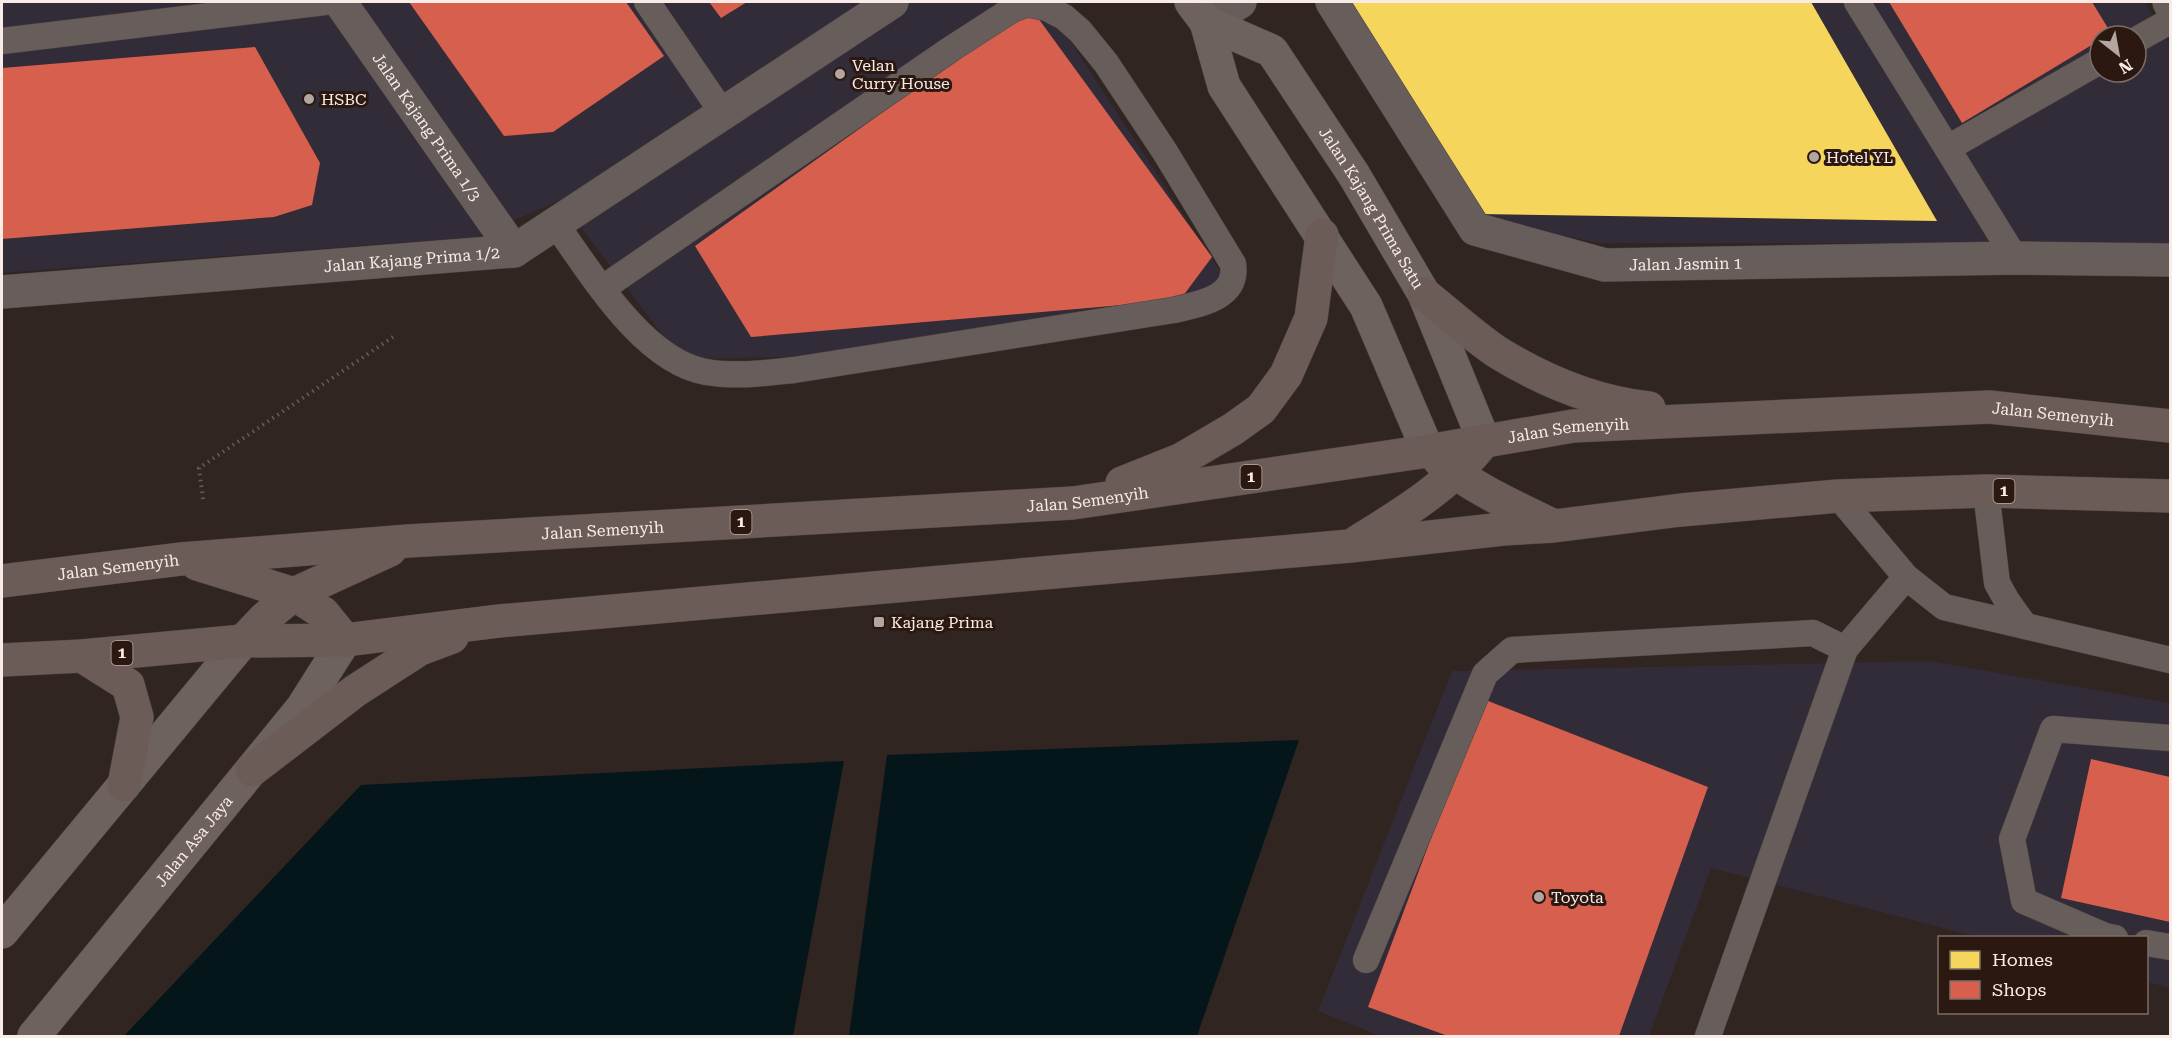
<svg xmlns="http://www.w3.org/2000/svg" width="2172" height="1038" font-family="'Roboto Serif',serif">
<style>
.commercial{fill:#322b38;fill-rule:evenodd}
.water{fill:#05161a}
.homes{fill:#f6d55c}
.shops{fill:#d6604d}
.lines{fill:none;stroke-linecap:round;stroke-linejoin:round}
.lane-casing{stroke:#4c4340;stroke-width:27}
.street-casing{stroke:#4c4340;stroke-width:34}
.secondary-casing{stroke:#4c4340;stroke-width:34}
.primary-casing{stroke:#4c4340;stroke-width:34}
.path{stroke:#665c59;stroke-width:4;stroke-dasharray:1.5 4.5;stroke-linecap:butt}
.lane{stroke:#675e5b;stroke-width:26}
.street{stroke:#675e5b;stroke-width:33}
.secondary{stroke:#6e625e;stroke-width:33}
.primary{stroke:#6c5c57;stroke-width:33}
.poi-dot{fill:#b3a6a1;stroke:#2b1911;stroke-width:2}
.labels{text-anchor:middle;stroke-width:6;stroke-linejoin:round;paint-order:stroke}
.shield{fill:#2b1911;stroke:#bbaca6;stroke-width:1.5}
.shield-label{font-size:15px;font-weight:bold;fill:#f9ebe6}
.poi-label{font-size:16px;fill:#f9ebe6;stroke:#2b1911;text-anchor:start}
.street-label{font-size:16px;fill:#f9ebe6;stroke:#2b1911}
</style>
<rect width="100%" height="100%" fill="#302520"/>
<g class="commercial">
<path d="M2,2H1045L1224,277L1199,293L791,357L702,359L671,346L560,200L477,237L2,273Z"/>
<path d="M1341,2H2145L2170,44V243H1599L1474,217ZM2100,36H2136V72H2100Z"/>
<path d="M1930,661L2170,703V988L2147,982L2146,938L1978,937L1711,868L1649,1036H1381L1318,1011L1452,671Z"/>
</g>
<g class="water">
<path d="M1299,740L1197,1036H849L887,755Z"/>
<path d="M844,761L793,1036H124L361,785Z"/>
</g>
<path class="homes" d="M1349,2H1811L1937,221L1479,214Z"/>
<g class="shops">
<path d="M409,2H626L664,56L553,132L504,136Z"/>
<path d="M709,2H747L721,18Z"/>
<path d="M1889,2H2092L2111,33L2107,36H2100V40L1962,123Z"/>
<path d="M1030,7L1212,257L1180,300L751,337L695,246Z"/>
<path d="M255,47L320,163L312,205L274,217L2,239V68Z"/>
<path d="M1483,699L1708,787L1619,1036H1448L1368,1007Z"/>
<path d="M2091,759L2170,777V922L2061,898Z"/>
</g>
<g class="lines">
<g class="lane-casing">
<g id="lane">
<path d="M647,2L722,112"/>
<path d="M1857,2L2015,258"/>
<path d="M2136,40L2170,21"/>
<path d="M2,41L325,2"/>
<path d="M1948,148L2100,61"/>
<path d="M555,223C591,273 643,361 706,372C735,377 766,373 794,370L1174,310C1200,304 1238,298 1233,264L1165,152L1106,63L1080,31L1064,17L1047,8L1028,4L1013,9L951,49L603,288"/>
<path d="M1986,491L1997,583L2007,601L2025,626"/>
<path d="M1838,496L1906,577L1944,607L2170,660"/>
<path d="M2115,938L2105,936L2024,901L2012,839L2053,729L2170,738"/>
<path d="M2146,943L2170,947"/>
<path d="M1366,960L1485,674L1512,650L1813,633L1845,649"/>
<path d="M1708,1036L1845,649L1906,577"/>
</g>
</g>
<g class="street-casing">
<g id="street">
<path id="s1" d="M340,2L514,251"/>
<path id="s2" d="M1332,2L1475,229L1605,265L2015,258L2170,260"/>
<path d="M2169,2L2170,4"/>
<path d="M1206,22L1240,2"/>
<path id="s3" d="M2,292L514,251L892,2"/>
</g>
</g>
<g class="secondary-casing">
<g id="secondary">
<path d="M1191,2L1206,22L1224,86L1366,306L1428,451"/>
<path id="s4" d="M1206,22L1272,51L1354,175L1424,294L1484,441"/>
<path d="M2,932L243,641"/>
<path id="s5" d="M34,1036L302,708L345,640"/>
</g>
</g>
<g class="primary-casing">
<g id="primary">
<path d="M1424,294C1448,313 1472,335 1497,352C1544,381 1594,402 1649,408"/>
<path d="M1439,460C1472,488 1513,506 1552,525"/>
<path d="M1122,483L1182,459L1233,429L1261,409L1286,375L1311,318L1322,235"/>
<path d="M1357,542C1402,514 1452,484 1484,441"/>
<path d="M197,564L294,594L323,613L345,640"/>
<path id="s6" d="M2,581L181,559L408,541L1073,503L1428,451L1573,426L1989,407L2170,426"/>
<path d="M243,641L265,618L294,594L390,550"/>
<path d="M82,656L128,685L137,717L124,785"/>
<path d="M2,660L82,656L243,641L345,640L499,621L1350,546L1503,529L1554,526L1681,510L1838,496L1986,491L2170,496"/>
<path d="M252,770L355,691L420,649L452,637"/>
</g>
</g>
<path class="path" d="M203,499L199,468L393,337"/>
<use href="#lane" class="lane"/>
<use href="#street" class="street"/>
<use href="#secondary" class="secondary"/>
<use href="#primary" class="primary"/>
</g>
<g class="poi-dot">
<circle cx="840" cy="74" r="6"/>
<circle cx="309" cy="99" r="6"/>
<circle cx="1814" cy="157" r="6"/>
<rect x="873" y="616" width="12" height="12" rx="3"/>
<circle cx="1539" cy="897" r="6"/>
</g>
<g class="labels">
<g class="shield">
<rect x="1240.5" y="465" width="21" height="24" rx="4.5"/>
<rect x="1993.5" y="479" width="21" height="24" rx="4.5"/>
<rect x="730.5" y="510" width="21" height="24" rx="4.5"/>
<rect x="111.5" y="641" width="21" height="24" rx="4.5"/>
</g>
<g class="shield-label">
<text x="1251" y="482">1</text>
<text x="2004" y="496">1</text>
<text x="741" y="527">1</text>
<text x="122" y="658">1</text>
</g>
<g class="poi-label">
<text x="852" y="71">Velan<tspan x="852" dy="18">Curry House</tspan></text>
<text x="321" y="105">HSBC</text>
<text x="1826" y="163">Hotel YL</text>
<text x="891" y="628">Kajang Prima</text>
<text x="1551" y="903">Toyota</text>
</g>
<g class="street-label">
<text dy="6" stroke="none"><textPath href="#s1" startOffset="152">Jalan Kajang Prima 1/3</textPath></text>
<text dy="6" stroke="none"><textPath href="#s4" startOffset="258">Jalan Kajang Prima Satu</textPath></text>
<text dy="6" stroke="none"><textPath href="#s3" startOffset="411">Jalan Kajang Prima 1/2</textPath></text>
<text dy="6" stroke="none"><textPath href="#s2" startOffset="484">Jalan Jasmin 1</textPath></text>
<text dy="6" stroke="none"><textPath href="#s6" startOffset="2061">Jalan Semenyih</textPath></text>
<text dy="6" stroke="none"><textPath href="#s6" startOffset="1575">Jalan Semenyih</textPath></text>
<text dy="6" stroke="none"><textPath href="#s6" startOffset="1089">Jalan Semenyih</textPath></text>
<text dy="6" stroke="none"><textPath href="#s6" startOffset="603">Jalan Semenyih</textPath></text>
<text dy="6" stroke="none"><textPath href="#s6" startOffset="117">Jalan Semenyih</textPath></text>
<text dy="6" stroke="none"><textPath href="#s5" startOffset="252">Jalan Asa Jaya</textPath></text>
</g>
</g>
<rect width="2172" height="1038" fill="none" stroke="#f9ebe6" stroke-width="6"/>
<rect x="1938" y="936" width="210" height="78" fill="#2b1911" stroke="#7d6d66" stroke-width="1.5"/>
<rect x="1950" y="951" width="30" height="18" fill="#f6d55c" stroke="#7d6d66" stroke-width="1.5"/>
<text x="1992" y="966" font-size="18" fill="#f9ebe6">Homes</text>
<rect x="1950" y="981" width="30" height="18" fill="#d6604d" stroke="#7d6d66" stroke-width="1.5"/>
<text x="1992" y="996" font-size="18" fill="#f9ebe6">Shops</text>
<g transform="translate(2118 54) rotate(149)"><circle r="28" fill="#2b1911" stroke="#7d6d66" stroke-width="1.5"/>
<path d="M0-4.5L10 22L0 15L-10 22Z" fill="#b3a6a1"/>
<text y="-9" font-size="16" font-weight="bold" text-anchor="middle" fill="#f9ebe6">N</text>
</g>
</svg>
